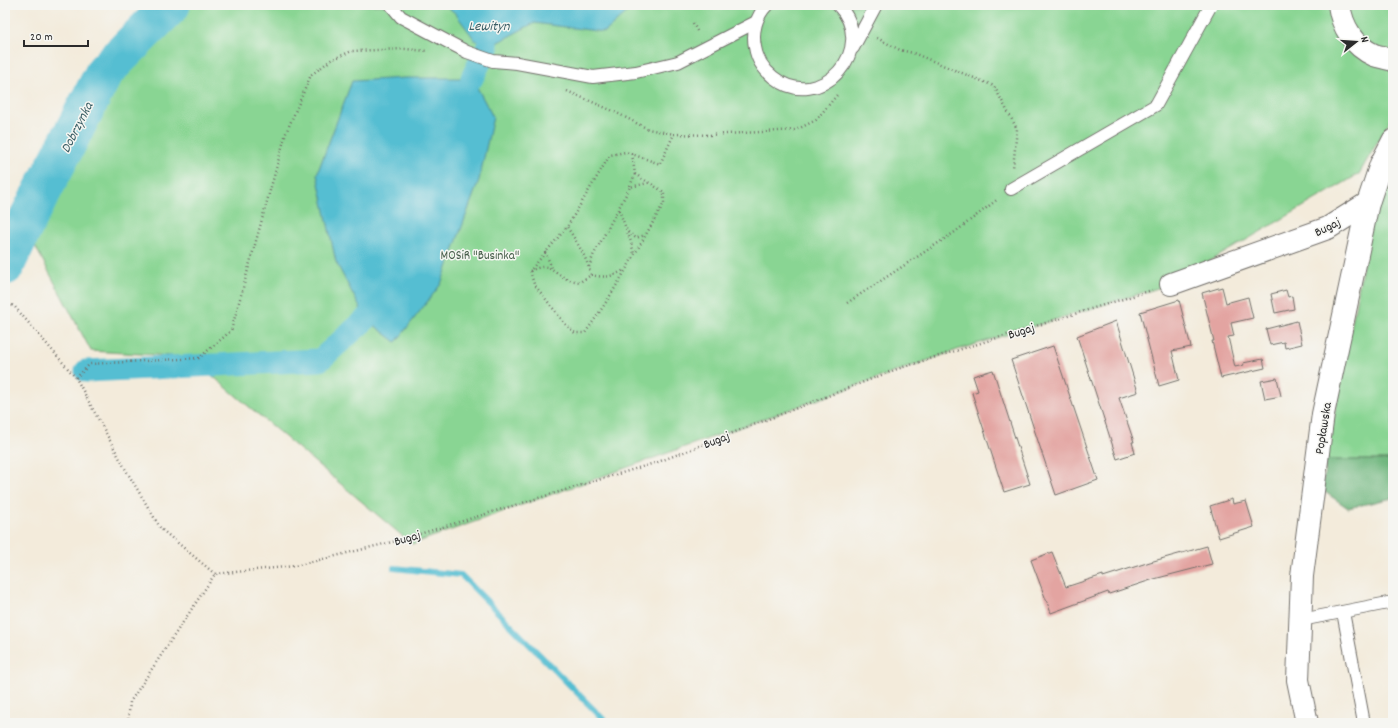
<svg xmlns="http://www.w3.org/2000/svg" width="1398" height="728" font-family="Dekko,sans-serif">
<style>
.green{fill:#89d593;stroke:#5a805f}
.forest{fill:#6eb67d;stroke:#4c7054}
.water{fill:#55bed2;stroke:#40747e}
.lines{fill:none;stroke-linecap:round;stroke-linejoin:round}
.stream{stroke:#55bed2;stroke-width:6}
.canal{stroke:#55bed2;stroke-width:23}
.river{stroke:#55bed2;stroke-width:39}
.building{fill:#e3a4a1}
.service-casing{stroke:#716e69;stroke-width:14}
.minor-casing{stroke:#716e69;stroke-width:24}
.path{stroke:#716e69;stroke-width:2.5;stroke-dasharray:1 3;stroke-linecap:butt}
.service{stroke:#fff;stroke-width:12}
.minor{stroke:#fff;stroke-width:22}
.labels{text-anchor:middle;stroke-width:3;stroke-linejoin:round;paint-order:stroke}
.street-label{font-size:13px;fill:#2b2b2b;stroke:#f6f6f2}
.park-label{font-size:13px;fill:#475e4a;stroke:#f6f6f2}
.water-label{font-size:14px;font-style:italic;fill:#3a5e65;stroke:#f6f6f2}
</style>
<rect width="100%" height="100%" fill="#f6f6f2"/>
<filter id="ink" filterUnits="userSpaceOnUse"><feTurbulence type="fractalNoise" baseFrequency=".025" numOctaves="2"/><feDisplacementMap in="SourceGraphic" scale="8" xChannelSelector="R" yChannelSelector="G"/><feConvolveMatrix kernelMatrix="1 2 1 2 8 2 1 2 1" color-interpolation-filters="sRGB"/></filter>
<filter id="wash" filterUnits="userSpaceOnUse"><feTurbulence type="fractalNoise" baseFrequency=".012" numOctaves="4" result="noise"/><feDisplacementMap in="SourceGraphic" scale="16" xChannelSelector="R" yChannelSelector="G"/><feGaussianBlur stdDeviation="0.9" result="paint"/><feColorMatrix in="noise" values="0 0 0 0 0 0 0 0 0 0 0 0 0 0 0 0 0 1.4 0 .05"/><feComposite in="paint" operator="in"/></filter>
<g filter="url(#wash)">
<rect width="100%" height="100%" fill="#f3ebdb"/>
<g class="green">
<path d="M147,5H1393V115L1359,174L1171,284L957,350L412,544L190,357L91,351L17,212L86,86Z"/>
<path d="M1393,161V460H1326L1373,212Z"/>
</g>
<path class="forest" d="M1326,460H1393V498L1348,508L1322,490Z"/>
<g class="water">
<path d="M445,5H635L605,32L534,23L487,48L475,40L455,13Z"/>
<path d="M405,78H472L493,117L479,180L441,284L396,342L366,319L336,262L317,174L352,81Z"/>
</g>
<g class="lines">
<path class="stream" d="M394,568L461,575L607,723"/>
<g class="canal">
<path d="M472,78L487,48"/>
<path d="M86,371L320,360L366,319"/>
</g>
<path class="river" d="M5,266L24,226L105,71L171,5"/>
</g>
<g id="blocks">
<g class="building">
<path d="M1222,287L1226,303L1248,297L1253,318L1231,323L1234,336L1228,337L1235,367L1244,365L1243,363L1263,359L1265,368L1221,378L1212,341H1214L1202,293Z"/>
<path d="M1286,290L1288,297L1292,296L1294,309L1275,313L1271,294Z"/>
<path d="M1179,300L1191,347L1172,351L1179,380L1159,386L1140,312Z"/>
<path d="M1116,321L1138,392L1119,398L1134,442H1132L1135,453L1117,459L1077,336Z"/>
<path d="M1297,321L1302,344L1285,348L1284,342L1270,345L1266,329Z"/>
<path d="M1053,346L1098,480L1056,495L1011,360Z"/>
<path d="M993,370L1030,484L1004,492L972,393L978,391L973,376Z"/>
<path d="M1277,378L1281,396L1265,399L1261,381Z"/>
<path d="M1232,499L1233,504L1246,501L1254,527L1219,538L1210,506Z"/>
<path d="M1207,546L1212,564L1154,579L1109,594L1108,592L1051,613L1031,560L1052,552L1066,587L1103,575V577L1150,562Z"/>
</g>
</g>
</g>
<g filter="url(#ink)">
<use href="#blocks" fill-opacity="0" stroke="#716e69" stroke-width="1"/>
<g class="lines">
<g class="service-casing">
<g id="service">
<path d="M391,5L401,17L467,52L493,61L517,63L593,77L636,72L678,62L756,22"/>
<path d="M767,5C756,16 752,32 755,47C757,60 763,69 773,77C820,115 880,48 838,5"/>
<path d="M853,48L876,5"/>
<path d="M1011,189L1156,105L1211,5"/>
<path d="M1343,612L1364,723"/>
<path d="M1301,620L1393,602"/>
</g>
</g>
<g class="minor-casing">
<g id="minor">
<path d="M1339,5C1342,27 1354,46 1374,55C1380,57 1387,58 1393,60"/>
<path d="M1171,284L1328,228L1368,203"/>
<path d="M1307,723L1298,680L1302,576L1323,414L1368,203L1381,164L1393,141"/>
</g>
</g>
<g class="path">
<path d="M693,23L698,33"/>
<path d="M877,38L900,50L913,53L994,86L1017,129L1013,168"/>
<path d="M567,91L613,111L648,129L674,134L708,135L796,130L816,120L837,95"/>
<path d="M632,154L635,174L664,192V203C639,246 615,292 585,333H575L566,325L534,284L530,271L567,227L610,155L626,152L660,164L674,134"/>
<path d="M630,186L635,174"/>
<path d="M619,210L631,242L634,254"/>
<path d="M628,232L636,238L645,235"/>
<path d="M545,252L552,268"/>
<path d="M589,267L593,256L630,187L648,183"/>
<path d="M530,271C551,261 551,271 567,279C571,281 576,281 580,282L591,275C587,258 577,242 567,227"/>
<path d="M591,275C606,278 611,277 624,270"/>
<path d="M5,301L15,307L76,378L127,472L161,529L215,574"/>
<path d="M847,303L955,232L998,199"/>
<path d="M76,378L90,364L199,358L231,331L286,133L311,75L331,60L352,51L405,49L427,51"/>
<path d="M128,723L130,702L215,574L295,566L396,541L658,462L897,369L1152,290"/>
</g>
<use href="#service" class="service"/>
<use href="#minor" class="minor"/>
</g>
</g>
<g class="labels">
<g class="street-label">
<text transform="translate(1327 226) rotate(-26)" y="5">Bugaj</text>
<text transform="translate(1021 330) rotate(-17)" y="5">Bugaj</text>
<text transform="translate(1322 428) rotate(-81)" y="5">Popławska</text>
<text transform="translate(716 439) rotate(-21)" y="5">Bugaj</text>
<text transform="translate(407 537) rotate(-16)" y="5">Bugaj</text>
</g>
<g class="park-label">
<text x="480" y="259">MOSiR "Businka"</text>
</g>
<g class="water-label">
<text x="489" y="30">Lewityn</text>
<text transform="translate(76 127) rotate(-63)" y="5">Dobrzynka</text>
</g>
</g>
<rect width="1398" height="728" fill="none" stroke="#f6f6f2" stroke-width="20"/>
<g transform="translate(1356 42) rotate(73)" stroke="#f6f6f2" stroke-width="3" paint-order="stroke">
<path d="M0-3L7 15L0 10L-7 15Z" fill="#2b2b2b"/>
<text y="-6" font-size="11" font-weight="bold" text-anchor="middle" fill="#2b2b2b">N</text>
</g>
<path d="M24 40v6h64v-6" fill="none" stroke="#2b2b2b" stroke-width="2"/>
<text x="30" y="40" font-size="12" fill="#2b2b2b" stroke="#f6f6f2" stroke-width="3" paint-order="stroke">20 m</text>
</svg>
